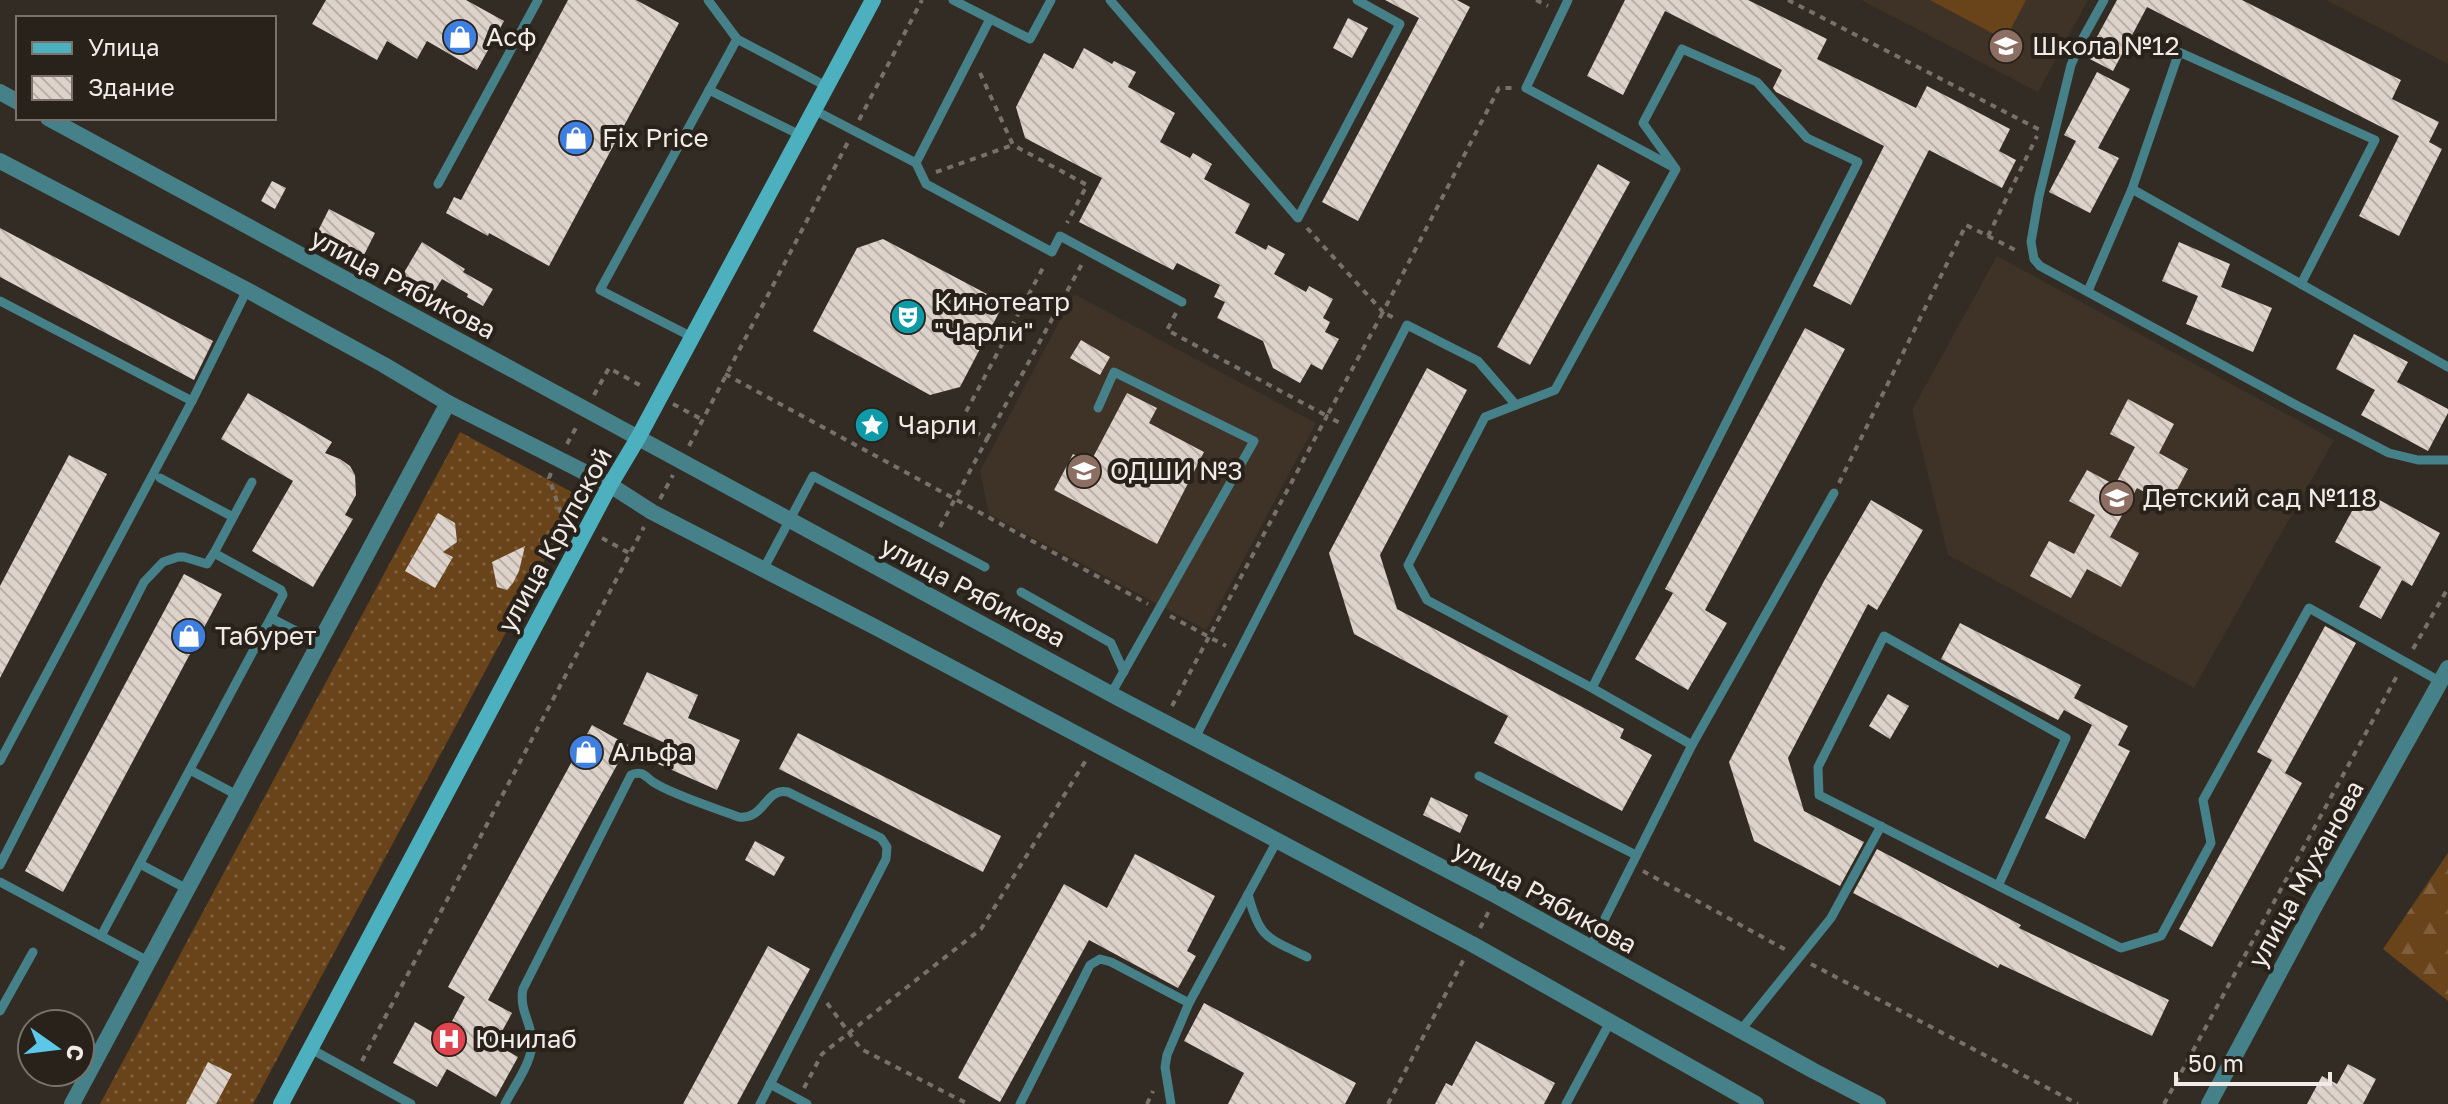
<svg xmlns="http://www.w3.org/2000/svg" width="2448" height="1104" font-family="'Golos Text',sans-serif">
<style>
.built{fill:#3f3226}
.grass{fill:url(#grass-dots)}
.forest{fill:url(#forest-firs)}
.pitch{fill:#69431a}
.building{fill:url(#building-back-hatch)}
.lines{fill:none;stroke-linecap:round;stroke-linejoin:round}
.path{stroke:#77716a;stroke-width:4;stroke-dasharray:6 6;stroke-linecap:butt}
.service{stroke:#468189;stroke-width:9}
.minor{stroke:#468189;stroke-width:16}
.tertiary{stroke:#468189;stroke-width:16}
.secondary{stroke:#4cb0be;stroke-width:16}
.labels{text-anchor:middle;stroke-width:8;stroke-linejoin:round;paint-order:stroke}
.poi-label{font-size:26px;fill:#f0ebe6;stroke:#29221b;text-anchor:start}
.street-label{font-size:26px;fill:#f0ebe6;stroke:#29221b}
</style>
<defs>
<pattern id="grass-dots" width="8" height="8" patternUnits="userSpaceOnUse" patternTransform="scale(2)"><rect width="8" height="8" fill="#69431a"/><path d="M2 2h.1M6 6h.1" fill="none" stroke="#7f5e3b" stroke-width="1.8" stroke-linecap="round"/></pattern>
<pattern id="forest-firs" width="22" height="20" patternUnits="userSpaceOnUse" patternTransform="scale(2)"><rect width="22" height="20" fill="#69431a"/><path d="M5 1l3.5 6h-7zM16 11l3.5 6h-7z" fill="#7f5e3b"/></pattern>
<pattern id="building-back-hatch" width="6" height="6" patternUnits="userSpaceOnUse" patternTransform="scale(2)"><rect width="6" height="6" fill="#ded3ca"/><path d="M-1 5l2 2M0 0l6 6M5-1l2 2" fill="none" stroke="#b8b0a9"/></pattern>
</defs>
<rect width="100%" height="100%" fill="#332c24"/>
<g class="built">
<path d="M1861,0H2088L2038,92Z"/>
<path d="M2326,0H2448V64Z"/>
<path d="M1997,256L2334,440L2194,688L1948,555L1912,410Z"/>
<path d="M1074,294L1316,423L1206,630L989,514L980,471Z"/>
</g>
<path class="grass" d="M460,432L579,496L253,1104H100Z"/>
<path class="forest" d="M2448,853V1001L2383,949Z"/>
<path class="pitch" d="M1930,0H2026L2005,40Z"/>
<g class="building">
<path d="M326,0H466L504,21L477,70L427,41L417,59L387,41L377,60L312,24Z"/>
<path d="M568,0H636L679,23L549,266L489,233L488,236L446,213L454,197L461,200Z"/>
<path d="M1385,0H1457L1470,7L1358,221L1322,202L1419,18Z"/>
<path d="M1625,0H1748L1827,39L1817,59L1916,108L1927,86L2010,129L1999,151L2016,160L2002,188L1929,150L1851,305L1813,286L1884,146L1776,92L1773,88L1782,70L1665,11L1623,95L1587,76Z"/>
<path d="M2117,0H2242L2401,80L2392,99L2439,122L2429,142L2442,149L2399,236L2359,216L2399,136L2147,7L2113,71L2086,57Z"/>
<path d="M1348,18L1368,28L1352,58L1333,48Z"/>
<path d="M1084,48L1112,64L1114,61L1136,72L1128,87L1175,113L1160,142L1190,158L1193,153L1212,164L1204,179L1250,204L1235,233L1266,250L1268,245L1285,254L1274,274L1306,292L1309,286L1333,299L1323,318L1330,322L1325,332L1339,339L1322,370L1311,364L1300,383L1273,368L1263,341L1217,318L1225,302L1214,297L1220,285L1177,263L1173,270L1079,222L1102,178L1025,138L1016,107L1044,53L1073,69Z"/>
<path d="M2097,72L2130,89L2098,148L2119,158L2090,213L2049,192L2076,141L2064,135Z"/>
<path d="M1598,164L1630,182L1530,365L1497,347Z"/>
<path d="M272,181L286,188L275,209L261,201Z"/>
<path d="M329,209L375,233L364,255L318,231Z"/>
<path d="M0,228L213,341L194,380L0,277Z"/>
<path d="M883,239L1004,303L960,387L930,395L813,331L857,248Z"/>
<path d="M422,242L465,269L463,272L493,289L483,306L467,297L468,294L442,279L432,295L402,276Z"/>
<path d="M2179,242L2230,264L2221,287L2272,308L2253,352L2186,324L2198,296L2162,281Z"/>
<path d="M1805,328L1845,349L1705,610L1727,623L1688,690L1635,659L1673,593L1665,589Z"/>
<path d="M2354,334L2408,362L2397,382L2448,409V413L2428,451L2361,415L2375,390L2336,369Z"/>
<path d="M1081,340L1110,357L1100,375L1070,358Z"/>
<path d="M1427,368L1467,390L1380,555L1397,609L1624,729L1620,738L1652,755L1622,811L1494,743L1508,716L1354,634L1329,553Z"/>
<path d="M248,393L332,442L325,453L340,459L350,466L355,475L356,495L345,515L353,519L313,587L252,551L293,481L221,439Z"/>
<path d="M1127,393L1157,408L1149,423L1204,452L1157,544L1054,490L1073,454L1090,463Z"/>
<path d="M2128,399L2174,424L2159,453L2188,469L2169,505L2137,488L2110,537L2139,553L2121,587L2087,569L2071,598L2030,576L2049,541L2074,554L2095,515L2069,501L2087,470L2115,485L2135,447L2110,434Z"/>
<path d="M69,455L107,474L0,678V586Z"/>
<path d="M2363,491L2440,533L2412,586L2402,580L2381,619L2359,607L2381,567L2335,542Z"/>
<path d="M1871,500L1923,530L1877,610L1868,604L1788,758L1804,811L1864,842L1840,886L1754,841L1729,762L1824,581Z"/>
<path d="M438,513L455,523L457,542L443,552L453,557L435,588L405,571Z"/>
<path d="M525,546L519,571L513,583L507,590L497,587L492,562Z"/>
<path d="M184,574L222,594L63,892L25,871Z"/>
<path d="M1960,623L2081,685L2074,698L2128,726L2118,745L2130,751L2085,839L2045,818L2092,725L2064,710L2058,720L1941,659Z"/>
<path d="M2325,626L2356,643L2285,773L2302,783L2212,947L2179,929L2272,760L2257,752Z"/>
<path d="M647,672L698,695L688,718L740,740L717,790L656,763L665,743L623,724Z"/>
<path d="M1888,694L1909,706L1890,739L1869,726Z"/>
<path d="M592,725L628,745L488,1000L512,1013L495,1044L518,1057L496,1097L447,1069L437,1087L393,1063L415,1022L443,1038L465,997L448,987Z"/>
<path d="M798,733L1001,836L983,872L779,769Z"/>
<path d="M1431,797L1468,815L1460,833L1423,815Z"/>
<path d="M755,841L785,857L774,876L745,860Z"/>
<path d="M1877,849L2021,925L2019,928L2169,1000L2152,1036L2000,964L1998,968L1853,893Z"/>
<path d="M1135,854L1215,896L1187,951L1196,956L1178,988L1089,940L1000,1102L958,1078L1064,884L1107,908Z"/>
<path d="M768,946L810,969L737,1104H683Z"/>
<path d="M1204,1003L1356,1083L1345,1104H1228L1244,1073L1184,1041Z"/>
<path d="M1476,1041L1555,1083L1544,1104H1435L1446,1083L1452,1086Z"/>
<path d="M208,1062L232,1074L216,1104H186Z"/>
<path d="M2348,1064L2376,1079L2363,1104H2307L2322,1076L2337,1084Z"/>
</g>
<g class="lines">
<g class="path">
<path d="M1536,0L1548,6"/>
<path d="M1788,0L2040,130"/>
<path d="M980,73L1013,145L1087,185L1067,223"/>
<path d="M859,120L922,0"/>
<path d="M936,172L1013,145"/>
<path d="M1307,228L1383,312L1499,88H1513"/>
<path d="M1988,236L2017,251"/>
<path d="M1176,313L1167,330L1327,416L1383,312L1394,318"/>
<path d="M725,374L1148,604"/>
<path d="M594,395L609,368L645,388"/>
<path d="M673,404L703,420"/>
<path d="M987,439L1083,262"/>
<path d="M567,444L578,424"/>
<path d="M689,446L848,142"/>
<path d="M551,473L549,478L562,516L570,521"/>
<path d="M1839,483L1966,225L1988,236L2037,136"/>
<path d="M660,499L673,475"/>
<path d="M940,527L987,439L960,423L1045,264"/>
<path d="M602,538L629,553"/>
<path d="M1170,616L1226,646"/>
<path d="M2413,649L2448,588"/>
<path d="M1172,706L1327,416L1340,423"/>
<path d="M1643,871L1786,950"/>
<path d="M1480,928L1489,911"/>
<path d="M1811,964L2078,1104"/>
<path d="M827,1003L861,1049L968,1104"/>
<path d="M362,1061L644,527"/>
<path d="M804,1088L822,1054L981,929L1088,757"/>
<path d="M1147,1104L1153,1091"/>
<path d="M1388,1104L1465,957"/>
<path d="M2164,1104L2398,674"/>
</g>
<g class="service">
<path d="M708,0L737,39"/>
<path d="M953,0L1030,39L1051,0"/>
<path d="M1110,0L1298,218L1400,24L1357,0"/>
<path d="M1568,0L1526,88L1673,167"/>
<path d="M2104,0L2083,38L2071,65L2039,196L2031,242L2034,259L2040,266L2296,405L2389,453L2418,460H2448"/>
<path d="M709,90L800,135"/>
<path d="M814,110L916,163L990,19"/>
<path d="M916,163L926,184L1052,252L1060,236L1182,302"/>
<path d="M438,184L538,0"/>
<path d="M2132,189L2301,284"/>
<path d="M2088,291L2132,189L2179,52L2375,140L2301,284L2448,367"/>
<path d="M0,301L192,401L0,761"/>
<path d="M692,337L600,290L737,39L826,86"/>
<path d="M192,401L247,290"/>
<path d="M1098,408L1114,372L1254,441L1111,694"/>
<path d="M160,478L233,517"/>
<path d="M763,570L813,476L985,567"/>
<path d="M1021,592L1111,643L1124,672"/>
<path d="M271,618L319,643"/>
<path d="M1195,738L1407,325L1478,361L1516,405"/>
<path d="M1692,745L1834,493"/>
<path d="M190,770L237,795"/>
<path d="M1479,776L1636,855"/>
<path d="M140,864L187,889"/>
<path d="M0,865L144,582L163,562L178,557H184L207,564L214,553"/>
<path d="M0,882L148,961"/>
<path d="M1998,886L2066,738L1884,636L1818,767L1819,795L2121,948L2161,936L2211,843L2203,800L2309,608L2441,682"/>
<path d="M1248,894C1260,940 1267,937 1307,957"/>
<path d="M101,936L283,595L281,590L214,553L252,482"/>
<path d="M1590,948L1692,745L1592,688L1858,162L1807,138L1757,82L1682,49L1643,123L1676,169L1555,390L1485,417L1408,565L1427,600L1592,688"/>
<path d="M0,1011L33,952"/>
<path d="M1740,1031L1831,918L1881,826"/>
<path d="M311,1049L411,1104"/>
<path d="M770,1084L807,1104"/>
<path d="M505,1104C514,1086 534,1060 532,1039C530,1021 519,1008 523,989L631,775C642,770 645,776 653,782C673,795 715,808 739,817C765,820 765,787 788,792L881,838L887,847L886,859L760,1104"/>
<path d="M1020,1104L1090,965L1100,959L1111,962L1189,1003"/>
<path d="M1171,1104L1165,1067L1167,1055L1189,1003L1277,841"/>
<path d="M1566,1104L1610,1022"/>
</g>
<path class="minor" d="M72,1104L448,403"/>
<g class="tertiary">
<path d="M0,92L18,102"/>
<path d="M48,118L1122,700L1497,896L1814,1071L1878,1104"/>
<path d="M0,161L247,290L384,365L448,403L610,485L652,512L875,627L1472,944L1756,1104"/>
<path d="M2209,1104L2316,904L2448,668"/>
</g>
<path class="secondary" d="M281,1104L610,485L638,438L873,0"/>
</g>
<defs>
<g id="shop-disc" transform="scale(1.8)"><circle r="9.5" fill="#3f7fe0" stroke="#29221b"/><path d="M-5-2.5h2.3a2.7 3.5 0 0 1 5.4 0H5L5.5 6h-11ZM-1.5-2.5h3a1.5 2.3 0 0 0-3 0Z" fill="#fff"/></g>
<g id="school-disc" transform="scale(1.8)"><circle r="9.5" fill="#8d6e63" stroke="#29221b"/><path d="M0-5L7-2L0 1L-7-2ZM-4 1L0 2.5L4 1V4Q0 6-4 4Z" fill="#fff"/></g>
<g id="theatre-disc" transform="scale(1.8)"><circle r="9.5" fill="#0f9aa8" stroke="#29221b"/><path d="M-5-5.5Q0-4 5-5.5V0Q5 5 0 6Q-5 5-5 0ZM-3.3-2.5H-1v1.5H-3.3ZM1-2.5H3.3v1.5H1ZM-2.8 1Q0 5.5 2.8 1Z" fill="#fff"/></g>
<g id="sight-disc" transform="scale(1.8)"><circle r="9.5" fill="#0f9aa8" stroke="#29221b"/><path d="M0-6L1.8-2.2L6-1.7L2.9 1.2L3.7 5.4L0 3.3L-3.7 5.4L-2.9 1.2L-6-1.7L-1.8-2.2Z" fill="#fff"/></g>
<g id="hospital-disc" transform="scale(1.8)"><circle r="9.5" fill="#e0444e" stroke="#29221b"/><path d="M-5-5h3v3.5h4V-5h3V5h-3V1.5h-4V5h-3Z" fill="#fff"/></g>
</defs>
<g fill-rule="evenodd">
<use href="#shop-disc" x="460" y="37"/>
<use href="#school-disc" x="2006" y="46"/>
<use href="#shop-disc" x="576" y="138"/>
<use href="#theatre-disc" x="908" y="317"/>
<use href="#sight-disc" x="872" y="425"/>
<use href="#school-disc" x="1084" y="471"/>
<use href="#school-disc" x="2117" y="498"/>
<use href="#shop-disc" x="189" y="636"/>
<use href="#shop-disc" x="586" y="752"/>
<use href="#hospital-disc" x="449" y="1039"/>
</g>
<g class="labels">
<g class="poi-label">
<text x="486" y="46">Асф</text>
<text x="2032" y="55">Школа №12</text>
<text x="602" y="147">Fix Price</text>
<text x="934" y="311">Кинотеатр<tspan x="934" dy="30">"Чарли"</tspan></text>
<text x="898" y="434">Чарли</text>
<text x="1110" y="480">ОДШИ №3</text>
<text x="2143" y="507">Детский сад №118</text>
<text x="215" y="645">Табурет</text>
<text x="612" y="761">Альфа</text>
<text x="475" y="1048">Юнилаб</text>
</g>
<g class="street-label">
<text transform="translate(403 284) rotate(28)" y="9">улица Рябикова</text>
<text transform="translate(555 540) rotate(-61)" y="9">улица Крупской</text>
<text transform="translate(973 592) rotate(28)" y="9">улица Рябикова</text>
<text transform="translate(2306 874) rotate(-61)" y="9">улица Муханова</text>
<text transform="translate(1545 897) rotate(29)" y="9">улица Рябикова</text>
</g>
</g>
<rect x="16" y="16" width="260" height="104" fill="#29221b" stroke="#79726c" stroke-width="2"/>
<rect x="32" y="42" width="40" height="12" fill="#4cb0be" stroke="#79726c" stroke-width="2"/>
<text x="88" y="56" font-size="24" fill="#f0ebe6">Улица</text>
<rect x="32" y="76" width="40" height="24" fill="url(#building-back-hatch)" stroke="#79726c" stroke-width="2"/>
<text x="88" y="96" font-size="24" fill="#f0ebe6">Здание</text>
<g transform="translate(56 1048) rotate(104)"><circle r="38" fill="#29221b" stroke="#79726c" stroke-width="2"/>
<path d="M0-6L14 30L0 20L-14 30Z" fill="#5cc7e8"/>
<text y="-12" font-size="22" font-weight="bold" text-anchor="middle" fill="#f0ebe6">С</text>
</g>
<path d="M2176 1072v12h154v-12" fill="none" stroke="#f0ebe6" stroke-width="4"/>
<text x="2188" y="1072" font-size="24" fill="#f0ebe6" stroke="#29221b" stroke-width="6" paint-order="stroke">50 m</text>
</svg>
